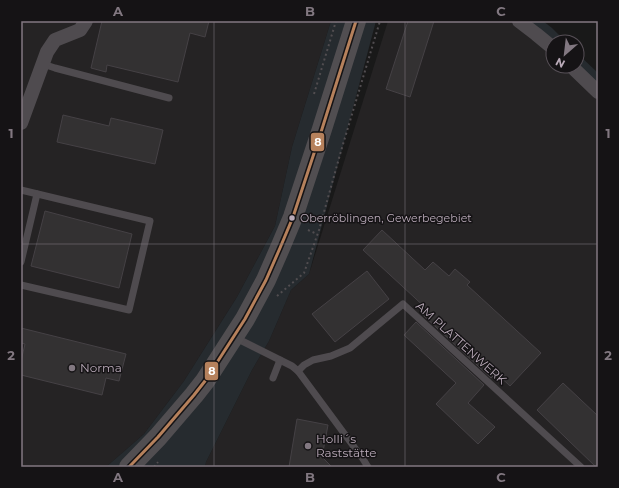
<svg xmlns="http://www.w3.org/2000/svg" width="619" height="488" font-family="Montserrat,sans-serif">
<style>
.built{fill:#252324}
.green{fill:#262b2f}
.building{fill:#333132;stroke:#454145}
.lines{fill:none;stroke-linecap:round;stroke-linejoin:round}
.path{stroke:#514d50;stroke-width:2;stroke-dasharray:2 3;stroke-linecap:butt}
.service{stroke:#4f4b4f;stroke-width:7}
.minor{stroke:#4f4b4f;stroke-width:14}
.secondary{stroke:#514e51;stroke-width:20}
.bus-1-casing{stroke:#151315;stroke-width:6}
.bus-1{stroke:#b6815c;stroke-width:3}
.grid{fill:none;stroke:#827881;stroke-width:1;stroke-opacity:0.55}
.bus-dot{fill:#baabb9;stroke:#151315;stroke-width:1.5}
.poi-dot{fill:#827881;stroke:#151315;stroke-width:1.5}
.labels{text-anchor:middle;stroke-width:3;stroke-linejoin:round;paint-order:stroke}
.bus-label{font-size:11px;fill:#baabb9;stroke:#151315;text-anchor:start}
.street-label{font-size:12px;fill:#baabb9;stroke:#151315}
.poi-label{font-size:12px;fill:#baabb9;stroke:#151315;text-anchor:start}
.line-badge{stroke:#151315;stroke-width:1.5}
.badge-label{font-size:11px;text-anchor:middle;font-weight:bold;fill:#fff}
.neatline{fill:none;stroke:#827881;stroke-width:1.5}
.grid-label{font-size:13px;text-anchor:middle;font-weight:bold;fill:#827881}
</style>
<rect width="100%" height="100%" fill="#191919"/>
<g class="built">
<path d="M21,21H331L292,147L275,226L237,297L184,381L144,434L106,467H21Z"/>
<path d="M388,21H529L553,42V66H577L598,85V467H205L206,462L252,370L269,341L291,290L309,274Z"/>
</g>
<g class="green">
<path d="M331,21H376L309,274L291,290L269,341L252,370L206,462L205,467H106L144,434L184,381L237,297L275,226L292,147Z"/>
<path d="M529,21H543L552,28L566,42H554Z"/>
<path d="M577,53L598,73V85L577,64Z"/>
</g>
<g class="building">
<path d="M102,21H209L205,37L190,33L178,82L107,65L106,72L91,68Z"/>
<path d="M408,21H434L410,97L386,89Z"/>
<path d="M63,115L109,126L111,118L163,130L155,164L57,142Z"/>
<path d="M45,211L132,234L119,288L31,266Z"/>
<path d="M382,230L425,270L433,262L449,276L455,269L470,282L467,285L541,353L510,386L496,373L491,378L423,315L428,310L363,250Z"/>
<path d="M367,271L389,299L335,342L312,314Z"/>
<path d="M416,322L484,385L468,403L495,427L478,444L436,404L456,383L404,335Z"/>
<path d="M21,328L126,354L119,381L106,378L102,395L21,375V361L25,344L21,343Z"/>
<path d="M563,383L598,416V467H596L537,410Z"/>
<path d="M297,419L328,425L322,457L332,467H289Z"/>
</g>
<g class="lines">
<g class="path">
<path d="M314,94L336,21"/>
<path d="M308,230L317,234"/>
<path d="M277,296L304,273L319,230L341,151L380,21"/>
<path d="M154,467L158,462"/>
</g>
<g class="service">
<path d="M43,64L55,68L169,98"/>
<path d="M21,190L150,221L129,310L21,285"/>
<path d="M21,262L37,194"/>
<path d="M234,337L292,366L298,371L363,459L368,467"/>
<path d="M298,371L304,365L313,360L331,356L350,348L403,304L581,467"/>
<path d="M273,378L280,360"/>
</g>
<g class="minor">
<path d="M519,21L536,34L553,48"/>
<path d="M571,66L598,92"/>
<path d="M21,123L47,52L55,40L80,30L86,21"/>
</g>
<path class="secondary" d="M129,467L158,437L194,395L205,381L245,319L266,280L280,248L293,217L322,129L356,21"/>
<g class="bus-1-casing">
<path id="bus-1" d="M129,467L158,437L194,395L205,381L245,319L266,280L280,248L293,217L322,129L356,21"/>
</g>
<use href="#bus-1" class="bus-1"/>
</g>
<path class="grid" d="M214,21V467M405,21V467M21,244H598"/>
<circle class="bus-dot" cx="292" cy="218" r="3.5"/>
<g class="poi-dot">
<circle cx="72" cy="368" r="4"/>
<circle cx="308" cy="446" r="4"/>
</g>
<g class="labels">
<g class="bus-label">
<text x="300" y="222">Oberröblingen, Gewerbegebiet</text>
</g>
<g class="street-label">
<text transform="translate(461 343) rotate(42)" y="4">AM PLATTENWERK</text>
</g>
<g class="poi-label">
<text x="80" y="372">Norma</text>
<text x="316" y="443">Holli´s<tspan x="316" dy="14">Raststätte</tspan></text>
</g>
</g>
<g class="line-badge">
<rect x="310" y="132" width="15" height="20" rx="4" fill="#b6815c"/>
<rect x="204" y="361" width="15" height="20" rx="4" fill="#b6815c"/>
</g>
<g class="badge-label">
<text x="318" y="146">8</text>
<text x="212" y="375">8</text>
</g>
<rect width="619" height="488" fill="none" stroke="#151315" stroke-width="44"/>
<g transform="translate(565 54) rotate(208)"><circle r="19" fill="#151315" stroke="#575057"/>
<path d="M0-3L7 15L0 10L-7 15Z" fill="#827881"/>
<text y="-6" font-size="11" font-weight="bold" text-anchor="middle" fill="#baabb9">N</text>
</g>
<rect x="22" y="22" width="575" height="444" class="neatline"/>
<g class="grid-label">
<text x="118" y="16">A</text>
<text x="310" y="16">B</text>
<text x="501" y="16">C</text>
<text x="11" y="138">1</text>
<text x="608" y="138">1</text>
<text x="11" y="360">2</text>
<text x="608" y="360">2</text>
<text x="118" y="482">A</text>
<text x="310" y="482">B</text>
<text x="501" y="482">C</text>
</g>
</svg>
